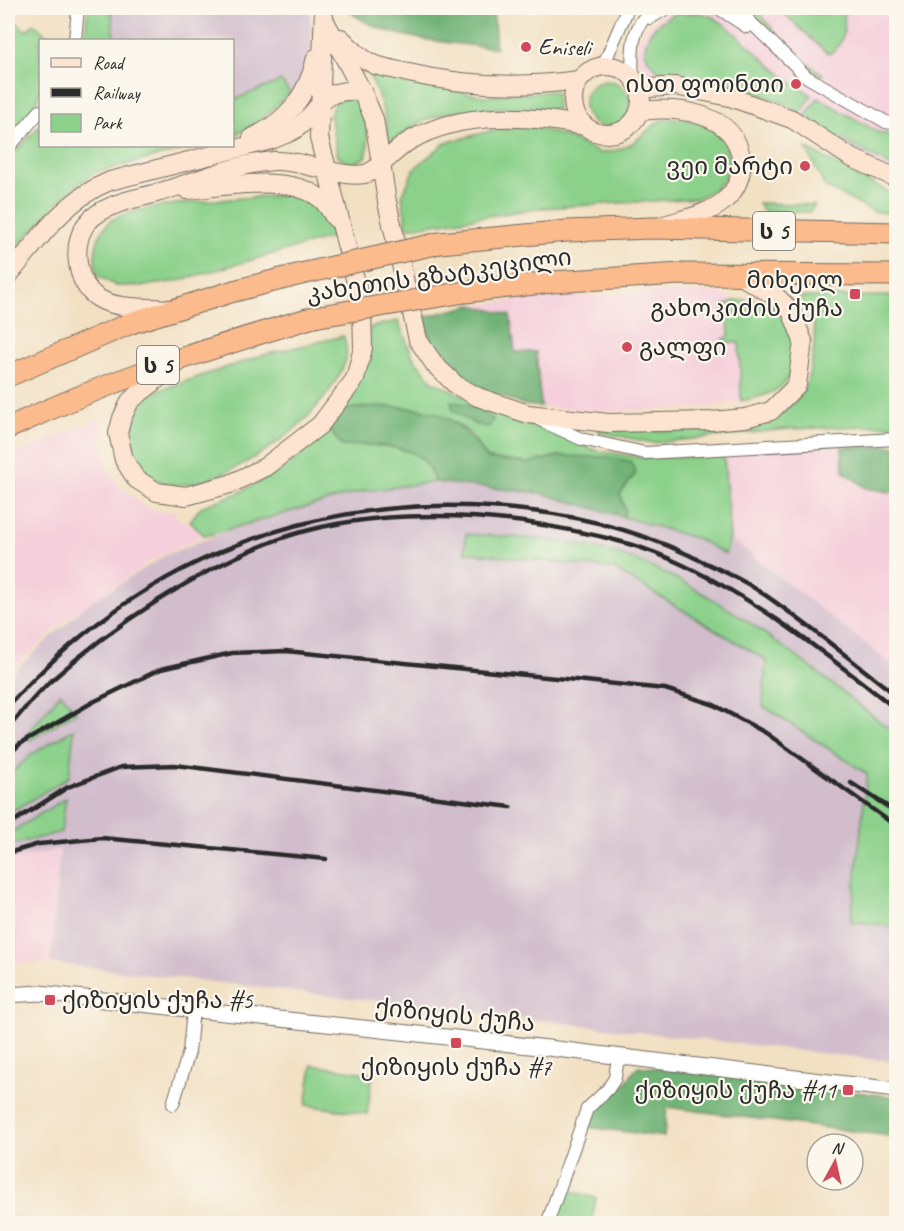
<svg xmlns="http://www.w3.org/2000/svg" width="904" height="1231" font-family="Caveat,'Noto Sans Georgian',sans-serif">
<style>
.built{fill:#f5cfdb}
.industrial{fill:#d1bdcc}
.green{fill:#8cd18b;stroke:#5c7e5b;stroke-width:1.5}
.forest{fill:#71b377;stroke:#4e6f51;stroke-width:1.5}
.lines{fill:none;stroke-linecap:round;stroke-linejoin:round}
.minor-casing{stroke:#716a60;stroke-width:14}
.tertiary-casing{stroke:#716a60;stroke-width:17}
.secondary-casing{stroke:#716a60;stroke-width:20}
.trunk-casing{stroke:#716a60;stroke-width:23}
.minor{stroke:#fff;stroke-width:12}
.tertiary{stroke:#fff;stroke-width:15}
.secondary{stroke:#fde4d1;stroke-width:18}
.trunk{stroke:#fbbb8d;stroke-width:21}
.rail{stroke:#2b2b2b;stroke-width:4.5}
.trunk-bridge-casing{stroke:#716a60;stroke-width:23;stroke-linecap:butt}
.trunk-bridge{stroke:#fbbb8d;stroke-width:21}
.poi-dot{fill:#d1495b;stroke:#fbf7ec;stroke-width:2}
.labels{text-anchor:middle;stroke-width:4.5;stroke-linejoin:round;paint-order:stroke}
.shield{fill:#fbf7ec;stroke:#696865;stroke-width:1.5}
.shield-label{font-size:22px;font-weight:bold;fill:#2b2b2b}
.poi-label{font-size:24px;fill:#2b2b2b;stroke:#fbf7ec;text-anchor:end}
.street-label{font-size:24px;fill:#2b2b2b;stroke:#fbf7ec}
</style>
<rect width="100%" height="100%" fill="#fbf7ec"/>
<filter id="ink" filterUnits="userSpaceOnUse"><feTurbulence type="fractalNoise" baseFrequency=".0167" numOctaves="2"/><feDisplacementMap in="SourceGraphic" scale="12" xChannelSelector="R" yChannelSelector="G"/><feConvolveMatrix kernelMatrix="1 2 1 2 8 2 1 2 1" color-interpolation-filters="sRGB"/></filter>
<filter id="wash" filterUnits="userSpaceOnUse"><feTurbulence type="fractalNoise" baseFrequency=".008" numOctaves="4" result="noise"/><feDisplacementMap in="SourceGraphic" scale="24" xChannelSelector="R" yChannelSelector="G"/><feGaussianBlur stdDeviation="1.35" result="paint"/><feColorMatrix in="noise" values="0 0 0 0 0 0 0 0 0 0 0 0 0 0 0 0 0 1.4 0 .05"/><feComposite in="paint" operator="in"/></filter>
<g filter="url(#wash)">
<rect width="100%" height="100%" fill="#f2e0c3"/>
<g class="built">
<path d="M671,8H896V174L742,93L648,74L637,59L638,40L653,21Z"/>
<path d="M676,292H718L734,301L723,307L728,318L729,338L723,339L724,343L739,342L741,401L698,408L614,411L541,407L536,352H515L510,315L472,305L539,298Z"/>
<path d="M100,419L104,458L112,477L120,487L144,506L161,512L177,511L175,517L192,525L202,536L143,564V567L65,620L8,673V458Z"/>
<path d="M842,447L866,488L896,493V668L730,538L724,456L764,450Z"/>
<path d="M60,848L51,963H8V860Z"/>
</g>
<g class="industrial">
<path d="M111,8H310L312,48L308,69L294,96L281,81L233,100L232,40H115Z"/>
<path d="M435,482L540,493L698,539L724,554L730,538L896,668V734L714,599L659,570L465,552L614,569L767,660L763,706L867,774L851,920L896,927V1062L51,963L60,849L8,860V846L15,843L66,799L8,834V814L69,777L74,730L32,754L8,776V677L86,605L166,555L247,523L363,491Z"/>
</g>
<g class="green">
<path d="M88,8H111L115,40H84Z"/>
<path d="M744,8H754L796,55L823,74L821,77L794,58Z"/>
<path d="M778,8C797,7 813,18 832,11L833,8H844C844,25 847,42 831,53L826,52Z"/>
<path d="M678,13H702L715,18L729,28L789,81L812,95L801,113L776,100L747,91L659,71C630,50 651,22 678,13Z"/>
<path d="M8,14L26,31L34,24L52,40H40C40,87 50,102 8,131Z"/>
<path d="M370,68L428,86L484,96L556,91L557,109C521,108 457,105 424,121C412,126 400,136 389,143C386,117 381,97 368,73Z"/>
<path d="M281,81L290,93L259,122L233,136V100Z"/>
<circle cx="607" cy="104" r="23"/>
<path d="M351,98C365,106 371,142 366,157L352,165L338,157L330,115L336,100Z"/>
<path d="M818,98L878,132L896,136V169L828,133L805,116Z"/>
<path d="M680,118C690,121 703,123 711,129C732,142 735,173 714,189C710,192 703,195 698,198L542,208L407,228L402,196L414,169L445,143L494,130L534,127L564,136L600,153L617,150L633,143L659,121Z"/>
<path d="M40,125V146H198L94,173L65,195L8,256V160Z"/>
<path d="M806,148L896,196V213L874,212L825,187Z"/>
<path d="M287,195C315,203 321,210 333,237L177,281L144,286H116L97,275C93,257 95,237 108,223C128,202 254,198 287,195Z"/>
<path d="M758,203L815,205L810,212L763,211Z"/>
<path d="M896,296V425L788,429L653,443L599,432V428C648,431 764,439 797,399C807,387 809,376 812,361C817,332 816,321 799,297Z"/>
<path d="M751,300L776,309L795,334C792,381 791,391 741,401L739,343H724L723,339L729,337L728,318H724L723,306L734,301Z"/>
<path d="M398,321L413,357L432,381L480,404L594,450L643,458L724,456L730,538L725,554L698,539L624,517L625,510L620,494L636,473L558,456L529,463L488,459C482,451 476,440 469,433C435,401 383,405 341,410L371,327Z"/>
<path d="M344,336C345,343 348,353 346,359C339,381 320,404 304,420C272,452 161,526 135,454C126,431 129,418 139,397L263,355Z"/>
<path d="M328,427L342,446C365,444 413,443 427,465C431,470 432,477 435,482L363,491L205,536L190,521L201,507L238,493L287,467Z"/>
<path d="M466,534C511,537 559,539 603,550C705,576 813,670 896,734V927L851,921L867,774L763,706L766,660L614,569L465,552Z"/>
<path d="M61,693L76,712L30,740L26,735Z"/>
<path d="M74,729L69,777L8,814V776L32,754Z"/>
<path d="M66,798L61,832L8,846V834Z"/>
<path d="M312,1065L373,1074L367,1114L306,1105Z"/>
<path d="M564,1189L596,1198L591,1223L552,1224Z"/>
</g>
<g class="forest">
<path d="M347,8H493L496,48C455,43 375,40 347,8Z"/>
<path d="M472,305L510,315L515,352H536L541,407L525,405L459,381L444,364L430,341L424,317Z"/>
<path d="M451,401L469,405L493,419L489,427L474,424L453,410Z"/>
<path d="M375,406C437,409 449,408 488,459L529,463L558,456L607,457L630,461L636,473L620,494L625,510L624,517L540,493L435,482C432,477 431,470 427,465C413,443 365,444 342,446L328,427L340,410Z"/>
<path d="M896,446V493L866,488L843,471L842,447Z"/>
<path d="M638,1066L896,1097V1137L667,1107L664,1137L589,1127L591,1116L623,1086Z"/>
</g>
</g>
<g filter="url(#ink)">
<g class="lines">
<g class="minor-casing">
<g id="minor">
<path d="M718,8L747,27"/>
<path d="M736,8L807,77L886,122L896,124"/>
<path d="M650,18L667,8"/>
<path d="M75,40L78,8"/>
<path d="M603,66L628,8"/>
<path d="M633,78C631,51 631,26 654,8"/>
<path d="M8,148L40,111"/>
<path d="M538,419L581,439L645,453L896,439"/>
<path d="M173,1104L189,1052L193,1010"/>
<path d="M547,1224L587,1109L608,1089L615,1078L618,1057"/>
</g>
</g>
<g class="tertiary-casing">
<path id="tertiary" d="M8,995L39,993L548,1048L896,1090"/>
</g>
<g class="secondary-casing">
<g id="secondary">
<path d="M325,21L362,91L374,119L387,202L418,340L435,365L456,385L478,397L528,414L608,423L711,421L745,418L771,411L797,385L803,341L791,311L778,298L739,275"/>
<path d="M341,38C351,48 359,57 373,64C382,68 394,69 404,72C462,86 520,88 579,80"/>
<circle cx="607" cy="100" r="34"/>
<path d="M639,89L675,86L730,97L792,119L850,157L896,178"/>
<path d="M639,111C676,106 735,112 741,158C743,174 737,189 725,200C709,215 681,219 661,226"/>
<path d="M252,138C287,121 307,97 316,58"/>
<path d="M187,190C224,187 290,173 321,199C326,203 331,212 335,218"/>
<path d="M8,276C38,240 65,199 110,181L271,140C279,136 290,134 297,128C324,107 319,88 362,91"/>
<path d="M169,309C147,307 117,310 98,298C75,284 70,240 89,221C94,215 105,209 112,206C127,199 145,197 160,192C198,181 234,164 274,161C302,159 345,181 368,173C381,168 397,147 411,140C461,111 530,115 584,126"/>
<path d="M178,363L130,401L122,418L118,433L124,460L136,479L157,492L186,496L230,484L265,467L320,425L355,379L363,348L362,306L319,138L324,8"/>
</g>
</g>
<g class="trunk-casing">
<g id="trunk">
<path d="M440,243L567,231L653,228L896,233"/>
<path d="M465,292L552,282L680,274L896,275"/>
<path d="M8,376L131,323L234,291L301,274"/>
<path d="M8,428C110,380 206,349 314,317"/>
</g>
</g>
<use href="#minor" class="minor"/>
<use href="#tertiary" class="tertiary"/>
<use href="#secondary" class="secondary"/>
<use href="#trunk" class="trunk"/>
<g class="rail">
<path d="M8,706C135,566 300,495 490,507C558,511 627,526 689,555C711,566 736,576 756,589C805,621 850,660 896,695"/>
<path d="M8,728C22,712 36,694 52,680C112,626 198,570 274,541C353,511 460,511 543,525C586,533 630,541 670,559C754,596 824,653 896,709"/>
<path d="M8,755L20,744L93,702L161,669L232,653L286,651L665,689L712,704L766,733L896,826"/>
<path d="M851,783L896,812"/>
<path d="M8,825L68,787L121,767L175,765L511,807"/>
<path d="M8,853L39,844L102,838L326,859"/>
</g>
<g class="trunk-bridge-casing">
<g id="trunk-bridge">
<path d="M301,274L440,243"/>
<path d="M314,317L465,292"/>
</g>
</g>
<use href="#trunk-bridge" class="trunk-bridge"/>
</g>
</g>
<g class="poi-dot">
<circle cx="526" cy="47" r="6"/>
<circle cx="796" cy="84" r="6"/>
<circle cx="805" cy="166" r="6"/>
<rect x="849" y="288" width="12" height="12" rx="3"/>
<circle cx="627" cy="347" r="6"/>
<rect x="44" y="994" width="12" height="12" rx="3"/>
<rect x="450" y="1037" width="12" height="12" rx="3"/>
<rect x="842" y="1084" width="12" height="12" rx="3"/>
</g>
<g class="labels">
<g class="shield">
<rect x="753" y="212" width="42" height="38" rx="4.5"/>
<rect x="137" y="346" width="42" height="38" rx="4.5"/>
</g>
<g class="shield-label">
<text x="774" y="239">ს 5</text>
<text x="158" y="373">ს 5</text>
</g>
<g class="poi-label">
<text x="538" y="55" text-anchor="start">Eniseli</text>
<text x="784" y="92">ისთ ფოინთი</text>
<text x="793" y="174">ვეი მარტი</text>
<text x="843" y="288">მიხეილ<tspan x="843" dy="28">გახოკიძის ქუჩა</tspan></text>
<text x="639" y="355" text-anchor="start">გალფი</text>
<text x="62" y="1008" text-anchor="start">ქიზიყის ქუჩა #5</text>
<text x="456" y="1075" text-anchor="middle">ქიზიყის ქუჩა #7</text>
<text x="836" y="1098">ქიზიყის ქუჩა #11</text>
</g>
<g class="street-label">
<text transform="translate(439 275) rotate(-8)" y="8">კახეთის გზატკეცილი</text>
<text transform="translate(455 1015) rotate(6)" y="8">ქიზიყის ქუჩა</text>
</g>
</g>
<rect width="904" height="1231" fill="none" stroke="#fbf7ec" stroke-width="30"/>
<rect x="39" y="39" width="195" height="108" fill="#fbf7ec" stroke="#a8a59f" stroke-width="1.5"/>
<rect x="51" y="58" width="30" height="9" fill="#fde4d1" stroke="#a8a59f" stroke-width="1.5"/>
<text x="93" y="69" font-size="18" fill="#2b2b2b">Road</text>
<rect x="51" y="88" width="30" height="9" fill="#2b2b2b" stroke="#a8a59f" stroke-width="1.5"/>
<text x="93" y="99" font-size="18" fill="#2b2b2b">Railway</text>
<rect x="51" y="114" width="30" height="18" fill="#8cd18b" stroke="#a8a59f" stroke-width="1.5"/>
<text x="93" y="129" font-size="18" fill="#2b2b2b">Park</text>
<g transform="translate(835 1162) rotate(8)"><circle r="28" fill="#fbf7ec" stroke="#a8a59f" stroke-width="1.5"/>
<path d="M0-4.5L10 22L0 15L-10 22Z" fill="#d1495b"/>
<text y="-9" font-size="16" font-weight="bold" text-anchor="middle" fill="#2b2b2b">N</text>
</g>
</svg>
